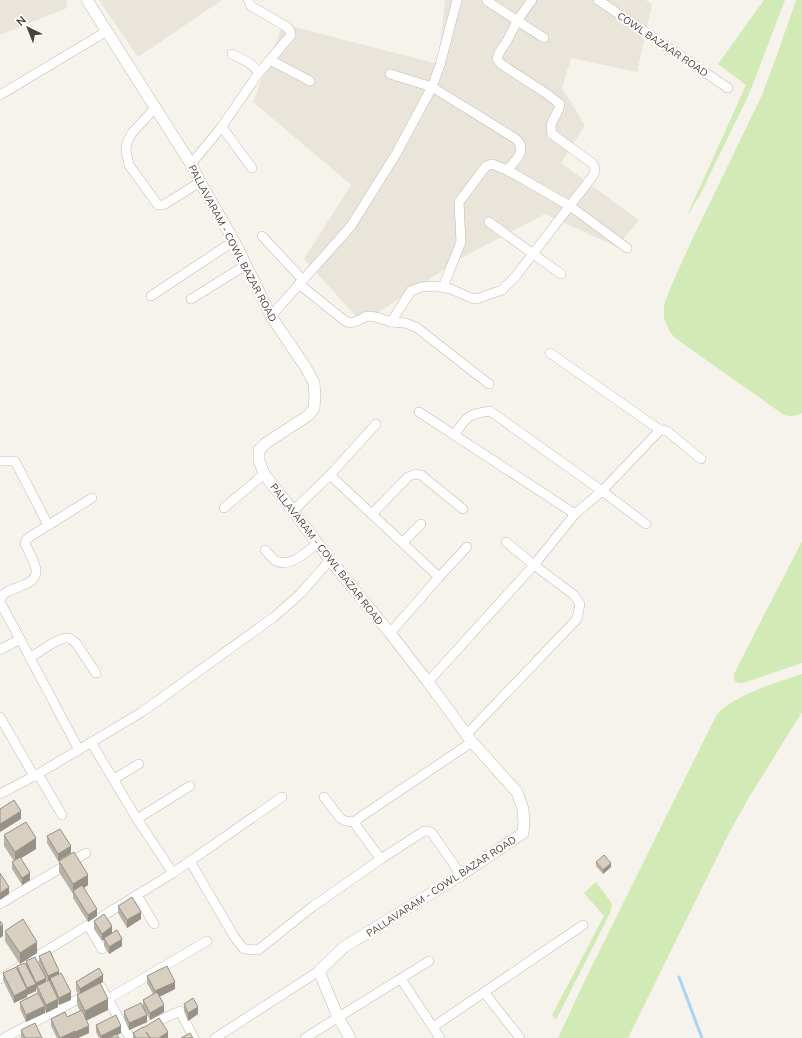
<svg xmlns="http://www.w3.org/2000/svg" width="802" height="1038" font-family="Mulish,sans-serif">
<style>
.residential{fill:#eae5da}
.green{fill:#d2eab5}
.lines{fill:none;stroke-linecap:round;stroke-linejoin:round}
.stream{stroke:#a9d4f2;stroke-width:3}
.minor-casing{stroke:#c2bbae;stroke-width:10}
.tertiary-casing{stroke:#c2bbae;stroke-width:12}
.minor{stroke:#fff;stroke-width:9}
.tertiary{stroke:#fff;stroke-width:11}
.wall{fill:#bab2a6}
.shaded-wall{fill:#979187}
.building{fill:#d8cfc1;stroke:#979187}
.labels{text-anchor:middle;stroke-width:4;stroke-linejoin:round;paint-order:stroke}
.street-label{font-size:10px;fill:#4b4439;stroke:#fff}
</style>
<rect width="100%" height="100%" fill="#f6f3ec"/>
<g class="residential">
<path d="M0,0H66L67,8L0,35Z"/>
<path d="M99,0H222L138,57Z"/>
<path d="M445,0H646L652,5L637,72L571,58L562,88L585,125L561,163L639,220L617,247L545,214L465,256L362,323L304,259L351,185L253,102L283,24L438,64Z"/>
</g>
<g class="green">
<path d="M764,0H785L750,92L701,193L686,218L746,85L718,64Z"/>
<path d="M796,0H802V413C796,416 791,417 784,415L675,338L670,332L664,319V305L669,291L689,246L762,95L777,55Z"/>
<path d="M802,541V663L743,683H738L734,680V674Z"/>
<path d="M802,674V712L748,799L729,833L628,1038H558L586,978L716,716C731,696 778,682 802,674Z"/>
<path d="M596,882L611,902L612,906L610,913L556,1020L552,1015L604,916L584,893Z"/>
</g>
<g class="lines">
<path class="stream" d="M679,977L702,1038"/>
<g class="minor-casing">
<g id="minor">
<path d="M248,0L251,6L287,27L290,31L291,35L258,74"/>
<path d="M598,0L728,88"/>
<path d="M487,1L544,38"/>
<path d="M270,60L310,81"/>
<path d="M390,74L432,87L516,139C528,150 515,161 507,170L492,164L486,166L459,202L461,242L443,287"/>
<path d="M0,95L107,31"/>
<path d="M156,107L132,133L127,142L126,151L129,165L158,205H162L165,204L200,182"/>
<path d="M222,127L252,168"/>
<path d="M191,164L220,129L258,74C256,64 241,59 232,54"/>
<path d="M507,170L570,206L627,248"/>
<path d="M489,222L561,274"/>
<path d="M262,236L303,280"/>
<path d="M299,284L345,321L350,323L357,321L367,316L376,317L391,322L405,323L416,327L489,384"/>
<path d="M151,296L234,241"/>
<path d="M191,299L246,265"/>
<path d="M271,316L351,226L396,154L432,87L440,65L457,0"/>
<path d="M391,322L411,291L421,287L435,286L451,289L471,298L476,299L502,290L515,277L592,177C596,171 596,168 592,163L552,134C548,119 558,118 560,104L547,94L501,64L497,59L499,53L507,41L517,21L532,0"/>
<path d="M550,353L660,430"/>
<path d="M419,412L575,514"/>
<path d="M0,461H15L48,525"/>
<path d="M330,475L439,577"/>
<path d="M224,508L264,474"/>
<path d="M293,511L330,475L376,424"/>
<path d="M372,514L407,478C412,474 415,474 421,475L463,509"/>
<path d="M646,524L602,491L660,430L667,431L701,459"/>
<path d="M403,542L421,524"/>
<path d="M265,550C268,553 272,559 276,561C290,568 308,551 318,543"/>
<path d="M390,633L439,577L467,547"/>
<path d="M20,639L0,602C1,584 38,590 36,570C36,564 28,550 25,544L26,540L31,536L92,498"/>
<path d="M0,650L20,639L79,750"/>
<path d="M30,658C37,653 60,637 67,638C71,638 73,641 76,643L96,673"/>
<path d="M428,682L534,565L575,514L602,491L490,411C467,414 467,417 454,435"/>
<path d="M0,717L34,776"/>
<path d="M467,734L577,619L580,604L574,595L534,565L506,542"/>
<path d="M91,742L137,819L173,873"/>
<path d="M38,774L62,815"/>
<path d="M114,779L139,764"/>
<path d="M0,794L38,774L142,712L274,617L300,594L330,560"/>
<path d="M324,797L340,818L345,821L355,822"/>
<path d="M137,819L190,786"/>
<path d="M381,859L357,827L355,822L359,818L472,742"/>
<path d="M190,861L235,938L244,949L258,950L312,907L381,859L424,831H428L432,833L461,875"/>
<path d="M137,895L154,924"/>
<path d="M0,904L86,853"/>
<path d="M88,925L102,949"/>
<path d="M0,979L173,873L282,797"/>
<path d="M401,979L440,1038"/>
<path d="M484,992L520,1038"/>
<path d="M108,999L207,941"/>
<path d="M150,1025L180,1011L194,1038"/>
<path d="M433,1027L583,925"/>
<path d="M4,1038L101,987L130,1038"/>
<path d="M215,1038L319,971"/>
<path d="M305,1038L429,961"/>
</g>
</g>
<g class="tertiary-casing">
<path id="tertiary" d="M87,0L191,164L200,182L235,243L271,316L306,368L314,383L315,395L314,408L309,415L266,443L259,450V460L264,474L293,511L330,560L390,633L428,682L472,742L517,792L523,809L524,822L523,833L461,875L344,947L319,971L338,1017L350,1038"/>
</g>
<use href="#minor" class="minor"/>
<use href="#tertiary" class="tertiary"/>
</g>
<g class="wall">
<path d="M4,835L36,849L21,858L30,880L22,885L12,869V862L14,861L4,846Z"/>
<path d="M47,836L71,853L58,861L47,843Z"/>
<path d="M59,861L88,885L84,888L97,916L88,922L73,898V894L59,872Z"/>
<path d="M596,862L611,867L603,874L596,866Z"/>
<path d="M118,906L141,919L127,928L118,913Z"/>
<path d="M94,921L112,933L122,946L109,954L104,946V939L102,941L94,929Z"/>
<path d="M5,931L37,953L20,964L5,941Z"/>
<path d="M39,956L59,974L71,1000L59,1005L58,1003V1007L46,1013L45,1010V1013L26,1022L20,1009V1002L37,994V990L36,988V991L27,995V994V997L14,1003L3,980V973L17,969V966L26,964V961L46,982L47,981L39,963Z"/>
<path d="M147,976L175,989L159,997L164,1012L150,1020L146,1012L147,1022L129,1030L124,1018V1011L143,1007V1000L153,994L147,983Z"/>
<path d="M76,982H103L100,984L108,1010L86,1021L89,1033L78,1038H57L51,1026V1019L67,1017L80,1011L77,1005V995L78,994L76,990Z"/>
<path d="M184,1004L198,1014L188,1021L184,1011Z"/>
<path d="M96,1025L121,1033L117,1035L119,1038H99L96,1032Z"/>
<path d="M143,1028L168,1038H133V1033Z"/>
<path d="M21,1030L42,1038H21Z"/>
</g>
<g class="shaded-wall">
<path d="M21,811V819L0,832V824Z"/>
<path d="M36,838V849L15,862V852Z"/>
<path d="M71,846V853L58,861V854Z"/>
<path d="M611,863V867L603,874V870Z"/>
<path d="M30,873V880L22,885V878Z"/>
<path d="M88,875V885L74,894L73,892V884Z"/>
<path d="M9,887V894L0,900V893Z"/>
<path d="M97,909V916L88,922V915Z"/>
<path d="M141,912V919L127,928V920Z"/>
<path d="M3,925V936L0,938V927Z"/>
<path d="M112,926V934L102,941V934Z"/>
<path d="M122,939V946L109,954V947Z"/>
<path d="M37,942V953L20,964V953Z"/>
<path d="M59,971V978H50V983H48V976Z"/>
<path d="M103,975V982L80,996V989Z"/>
<path d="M46,978V985L37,986L36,990V983Z"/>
<path d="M175,982V989L155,999V991Z"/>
<path d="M36,984V991L27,995V988Z"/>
<path d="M27,989V997L14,1003V996Z"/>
<path d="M71,992V1000L59,1005V998Z"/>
<path d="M58,999V1007L46,1013V1005Z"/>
<path d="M108,999V1010L85,1021V1011Z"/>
<path d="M164,1005V1012L150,1020V1013Z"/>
<path d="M45,1006V1013L26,1022V1015Z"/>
<path d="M198,1007V1014L188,1021V1013Z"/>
<path d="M147,1015V1022L129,1030V1023Z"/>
<path d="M89,1026V1033L78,1038H75V1032Z"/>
<path d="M121,1026V1033L111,1038H101V1036Z"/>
<path d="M75,1031V1038H61Z"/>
<path d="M168,1032V1038H159Z"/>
</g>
<g class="building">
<path d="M14,800L21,811L0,824V809Z"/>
<path d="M26,822L36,838L15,852L4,835Z"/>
<path d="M60,829L71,846L58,854L47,836Z"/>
<path d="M74,852L88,875L73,884L59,861Z"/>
<path d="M604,855L611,863L603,870L596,862Z"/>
<path d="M20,857L30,873L22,878L12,862Z"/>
<path d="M0,873L9,887L0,893Z"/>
<path d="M82,885L97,909L88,915L73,891Z"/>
<path d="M132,897L141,912L127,920L118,906Z"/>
<path d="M104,914L112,926L102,934L94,921Z"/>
<path d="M23,919L37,942L20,953L5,931Z"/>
<path d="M0,921L3,925L0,927Z"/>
<path d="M117,930L122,939L109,947L104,938Z"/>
<path d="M50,951L59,971L48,976L39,956Z"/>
<path d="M35,957L46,978L36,983L26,961Z"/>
<path d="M25,963L36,984L27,988L17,966Z"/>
<path d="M167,966L175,982L155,991L147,976Z"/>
<path d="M16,967L27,989L14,996L3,973Z"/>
<path d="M99,968L103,975L80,989L76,982Z"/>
<path d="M61,973L71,992L59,998L50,978Z"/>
<path d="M49,980L58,999L46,1005L37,986Z"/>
<path d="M100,983L108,999L85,1011L77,995Z"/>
<path d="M157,992L164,1005L150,1013L143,1000Z"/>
<path d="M38,993L45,1006L26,1015L20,1002Z"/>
<path d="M193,998L198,1007L188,1013L184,1004Z"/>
<path d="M141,1003L147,1015L129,1023L124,1011Z"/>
<path d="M82,1010L89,1026L75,1032V1031L60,1038L51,1019L65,1012L67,1017Z"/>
<path d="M116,1015L121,1026L101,1036L96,1025Z"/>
<path d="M159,1018L168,1032L159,1038H150L146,1032L150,1038H136L133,1033L143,1027V1028Z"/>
<path d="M35,1023L42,1038H25L21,1030Z"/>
<path d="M190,1033L193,1038H181Z"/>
<path d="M116,1034L119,1038H109Z"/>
</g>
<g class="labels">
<g class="street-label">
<text transform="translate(663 44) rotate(34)" y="4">COWL BAZAAR ROAD</text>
<text transform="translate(233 243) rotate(62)" y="4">PALLAVARAM - COWL BAZAR ROAD</text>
<text transform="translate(327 554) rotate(52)" y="4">PALLAVARAM - COWL BAZAR ROAD</text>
<text transform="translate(441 886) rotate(-33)" y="4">PALLAVARAM - COWL BAZAR ROAD</text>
</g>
</g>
<g transform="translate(28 28) rotate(317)" stroke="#ffffff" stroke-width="3" paint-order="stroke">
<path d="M0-3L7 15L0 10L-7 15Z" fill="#4b4439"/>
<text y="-6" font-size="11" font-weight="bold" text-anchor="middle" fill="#4b4439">N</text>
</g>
</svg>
